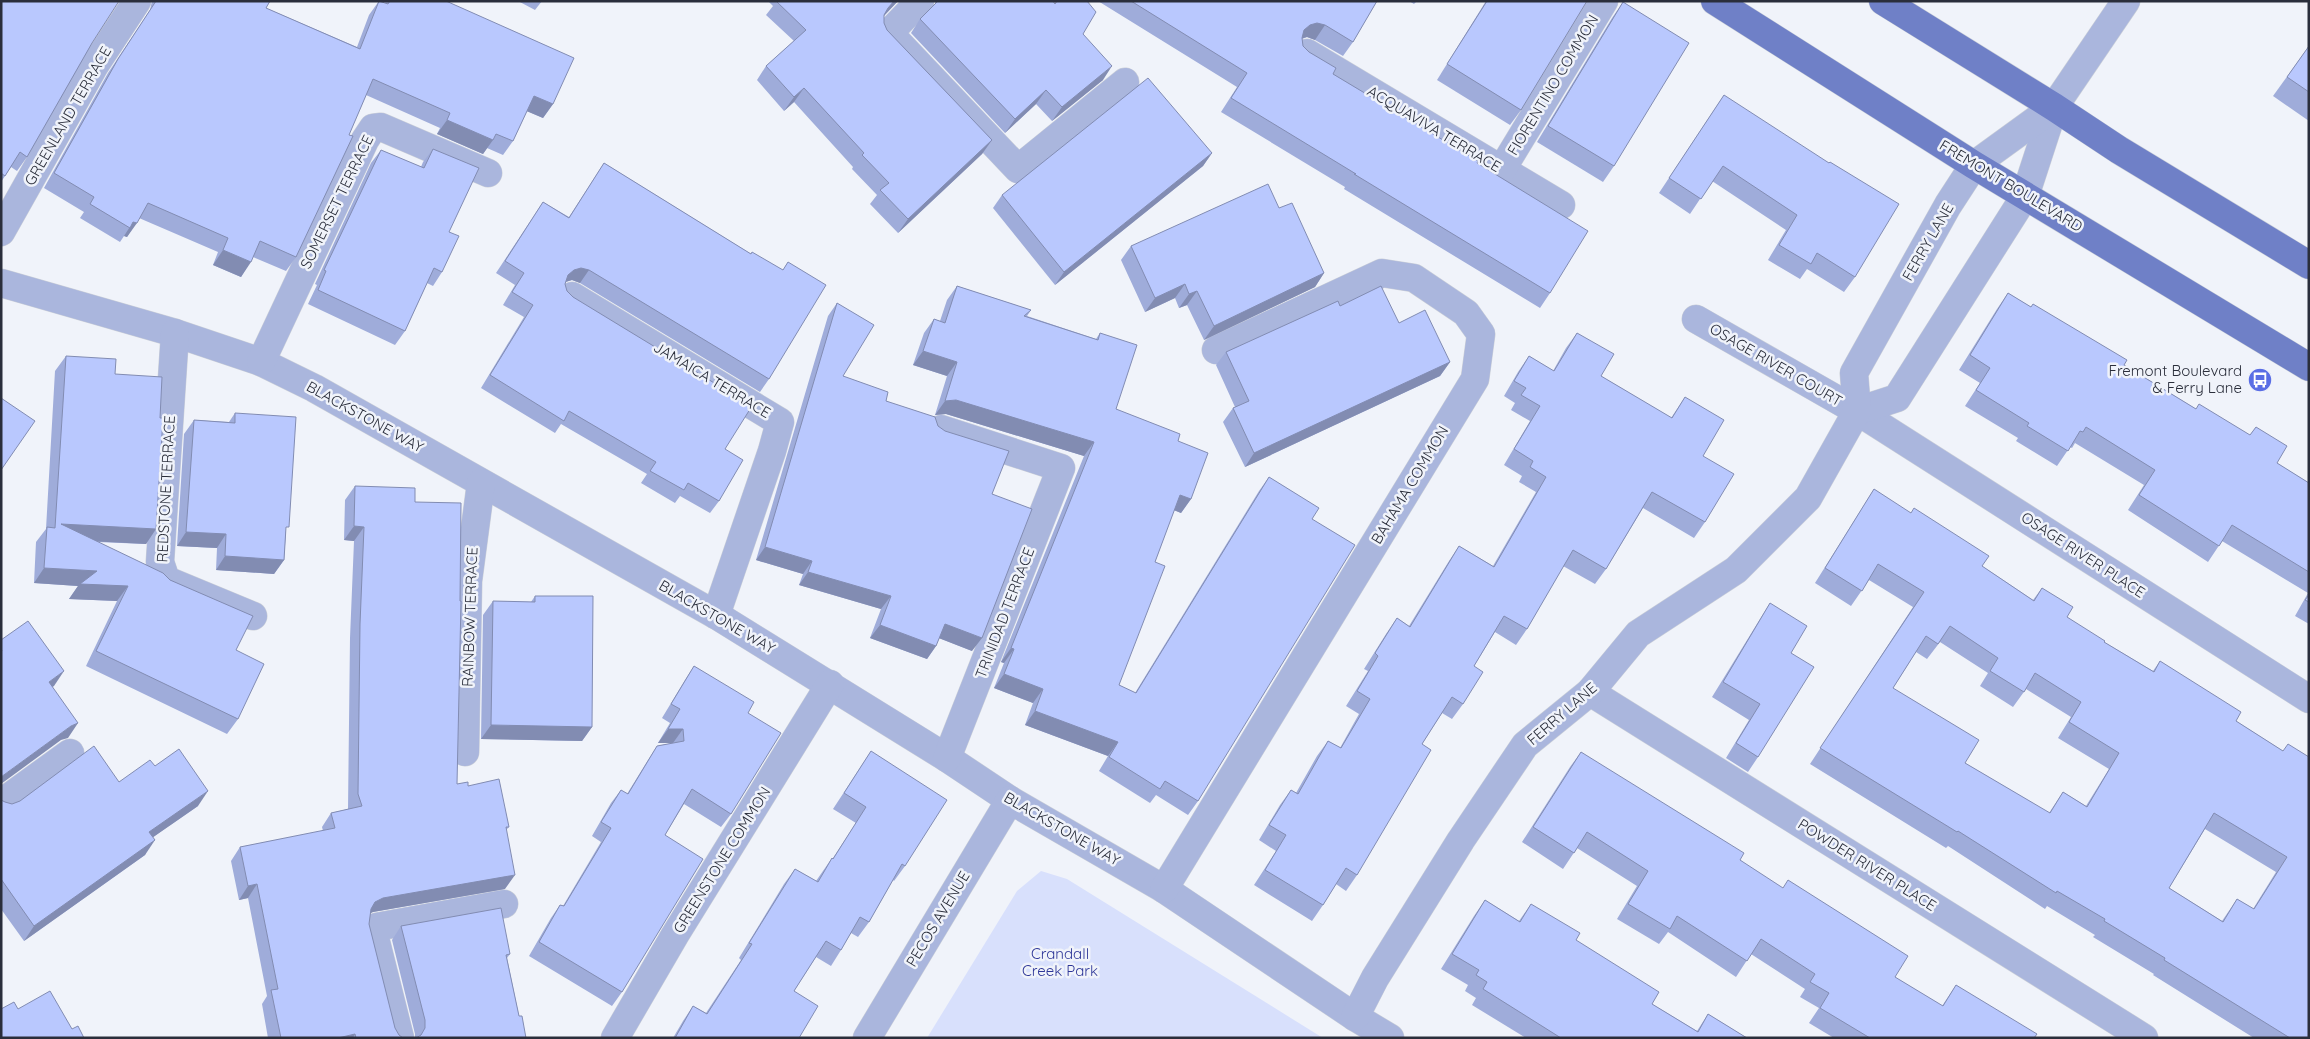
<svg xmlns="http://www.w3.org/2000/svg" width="2310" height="1039" font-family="Quicksand,sans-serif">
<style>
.green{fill:#d8e0fc}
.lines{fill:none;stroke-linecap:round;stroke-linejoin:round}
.minor-casing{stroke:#ccd0d8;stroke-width:29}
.primary-casing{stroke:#ccd0d8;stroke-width:29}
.minor{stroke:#aab6dd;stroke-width:28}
.primary{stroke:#6f80c7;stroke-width:28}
.wall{fill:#9facda;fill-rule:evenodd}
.shaded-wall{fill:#828cb2}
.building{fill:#b9c8fe;stroke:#828cb2;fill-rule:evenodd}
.labels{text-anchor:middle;stroke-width:5;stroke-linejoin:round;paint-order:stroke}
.street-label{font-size:15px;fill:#2a2e3b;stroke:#f0f3fa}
.poi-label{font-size:15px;fill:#2a2e3b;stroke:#f0f3fa;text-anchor:end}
.park-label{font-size:15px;fill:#2d3698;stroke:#f0f3fa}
</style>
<rect width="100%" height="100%" fill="#f0f3fa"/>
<path class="green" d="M1041,871L1067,879L1323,1038H927L1017,891Z"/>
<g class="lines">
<g class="minor-casing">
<g id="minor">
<path d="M920,1L889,33L1018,169L1125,82"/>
<path d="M1307,53L1561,205"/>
<path d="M1502,169L1604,1"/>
<path d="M1,232L95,65L137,1"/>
<path d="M1,283L175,333L261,362L314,388L716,615L947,758L1010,800L1164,889L1355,1017L1390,1038"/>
<path d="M572,296L780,422L772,451L716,615"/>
<path d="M1696,319L1857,411L2309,699"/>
<path d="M175,333L160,562L166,580L253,616"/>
<path d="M261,362L365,140L373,128L381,127L488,173"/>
<path d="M1857,411L1897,398L2025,196L2054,107L2126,1"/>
<path d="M941,429L1061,468L947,758"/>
<path d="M1590,692L2144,1038"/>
<path d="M465,752L468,581L481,483"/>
<path d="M1,803L70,753"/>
<path d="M1164,889L1475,379L1481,334L1466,313L1414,278L1382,273L1216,350"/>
<path d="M1355,1017L1375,978L1461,840L1525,745L1590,692L1638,634L1736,570L1808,498L1857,411L1854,373L1948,205L1974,165L2054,107"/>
<path d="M400,1038L374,934L376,927L504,904"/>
<path d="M615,1038L675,935L830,684"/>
<path d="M867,1038L1010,800"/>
</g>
</g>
<g class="primary-casing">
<g id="primary">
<path d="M1715,1L1974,165L2309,367"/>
<path d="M1883,1L2054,107L2119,150L2309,265"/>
</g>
</g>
<use href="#minor" class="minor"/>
<use href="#primary" class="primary"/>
</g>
<g class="wall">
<path d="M1,1L92,43L27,157L17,171L11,167L1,182Z"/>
<path d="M152,1H270L266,8L357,47L369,15L379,1L385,3L386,1H446L553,104L543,118L527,111L513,141L503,155L487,148L483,154L437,134L440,128L366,95L296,257L286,271L253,257L241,277L213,265L218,252L139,218L127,237L124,236L120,242L80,218L84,212L44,188L108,73L150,10Z"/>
<path d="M518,1H542L535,10Z"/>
<path d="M768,1H898L884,16V23L887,30L992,140L982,154L898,233L870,204L877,195L852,169L853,167L794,102L784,111L757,80L766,66L794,41L766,15L773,6Z"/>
<path d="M935,1H1053L1055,3L1056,1H1087L1083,34L1103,80L1052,121L1036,104L1005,133L911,33L920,19L935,4Z"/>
<path d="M1098,1H1377L1353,42L1343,56L1315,40L1307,37L1302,39L1303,46L1333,74L1477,163L1550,293L1540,308L1344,189L1345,187L1221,112L1237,87Z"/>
<path d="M1409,1H1417L1414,4Z"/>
<path d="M1486,1H1587L1521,110L1510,125L1437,80Z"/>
<path d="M1623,2L1614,166L1603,182L1537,142L1612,18Z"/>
<path d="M2309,46V121L2273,96Z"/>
<path d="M1724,95L1855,277L1844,292L1807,269L1800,279L1768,260L1786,230L1712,181L1690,214L1659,193Z"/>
<path d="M433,149L449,232L442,272L433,286L427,283L405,331L395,345L308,304L317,285L315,284L371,163L381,150L421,167L423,162Z"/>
<path d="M1212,153L1203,166L1055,285L993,208L1002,195Z"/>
<path d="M604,163L751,254L783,270L788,262L769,379L760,392L580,283L572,280L566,282L565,284L567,291L725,449L719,501L710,513L680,496L675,503L641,483L647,474L561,424L555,433L481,388L524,317L503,305L515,285L496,273L543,202L569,217Z"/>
<path d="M1279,208L1324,273L1315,287L1204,340L1187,305L1179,308L1175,298L1145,312L1121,260L1131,246Z"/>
<path d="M957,286L1031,310L1027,316L1096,339L1100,333L1116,409L1178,441L1191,499L1181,513L1174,510L1155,562L1119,685L1135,693L1259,491L1269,477L1312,519L1198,801L1188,815L1156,795L1150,803L1099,771L1108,756L1025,725L1033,703L994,688L1004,663L1001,662L1084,456L946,414L935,415L947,376L913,365L924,333L934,319L940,321L947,300Z"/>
<path d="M2008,293L2196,409L2250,435L2256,427L2277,463L2309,483V624L2295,616L2308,593L2222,541L2208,562L2128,510L2144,485L2075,443L2072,448L2070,447L2057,466L2016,441L2018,438L1965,406L1980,383L1959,370L1997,309Z"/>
<path d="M837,303L843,376L886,401L938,426L992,494L972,651L939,638L936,646L927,659L870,638L881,609L799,585L803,574L756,560L828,316Z"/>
<path d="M1340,306L1399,323L1450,362L1440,376L1245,467L1223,422L1233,408L1235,407L1216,365L1226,352Z"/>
<path d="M1577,333L1601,376L1671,418L1685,397L1703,456L1705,522L1694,538L1643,508L1606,569L1595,584L1563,566L1527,629L1516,645L1495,632L1474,666L1463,704L1452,719L1442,713L1422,744L1357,875L1346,891L1336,884L1323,905L1312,921L1254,885L1276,851L1259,840L1280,805L1291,790L1296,793L1317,756L1328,741L1340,748L1359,714L1346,706L1368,671L1364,669L1386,634L1397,618L1409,626L1449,561L1459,546L1493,566L1536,492L1519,482L1522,476L1504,465L1530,421L1511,410L1515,403L1504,396L1518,372L1529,356L1553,371L1566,348Z"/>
<path d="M66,356L115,374L160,418L156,529L146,544L97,542L236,650L238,719L227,734L86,666L117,601L69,599L78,586L34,583L36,542L46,529L55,371Z"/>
<path d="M235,413L286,532L284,560L274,574L216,570L217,548L177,546L184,434L194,420L229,422Z"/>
<path d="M355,486L415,502L457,784L468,786L509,827L506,830L505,889L373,912L370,913L369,924L395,1028L399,1035L403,1038H268L262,1004L267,996L248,898L239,900L231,861L240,847L323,831L322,827L331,813L348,809L350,638L354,541L344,540L345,500Z"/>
<path d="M1874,489L1982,566L2033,600L2042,588L2067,617L2104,642L2153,671L2160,661L2236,721L2283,751L2309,1038H2254L2153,975L2154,974L2093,937L2095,935L2047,906L2045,909L1948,846L1946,848L1810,764L1913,607L1869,580L1851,606L1815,583L1864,505ZM1940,642L1988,673L1980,686L2013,707L2026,689L2071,717L2058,738L2109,769L2086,806L2063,792L2049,813L1965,763L1893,688L1916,652L1927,659ZM2205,829L2276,872L2253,909L2237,899L2222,921L2169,888Z"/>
<path d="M535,596L592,727L582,741L481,739L483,615L493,601L531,602Z"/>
<path d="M1770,603L1791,653L1758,757L1748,772L1726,758L1749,720L1712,697L1760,619Z"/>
<path d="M694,666L748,713L731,814L721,827L684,804L665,835L622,992L612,1006L529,956L551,918L560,905L563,906L601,842L592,836L611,803L621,790L627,794L648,760L657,746L672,743H658L670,723L662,718L685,680Z"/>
<path d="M871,751L905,866L894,881L893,880L869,922L858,937L851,933L841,950L831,966L816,957L794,991L799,1038H673L683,1021L693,1006L706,1013L741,960L739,958L784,884L795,869L816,881L832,858H833L856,823L833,809Z"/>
<path d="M1581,752L1740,860L1895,977L1942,1006L1956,985L2034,1038H1834L1809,1023L1819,1008L1800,997L1805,989L1751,954L1736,977L1668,932L1659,944L1617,919L1637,886L1577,848L1563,869L1522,842L1570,767Z"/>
<path d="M155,766L198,806L153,837L145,855L24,941L1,909V800L5,802L12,804L119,782Z"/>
<path d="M1485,900L1519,921L1531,904L1652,1004L1697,1031L1708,1014L1747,1038H1526L1472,1005L1476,998L1465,991L1468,985L1441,969L1474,916Z"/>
<path d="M401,926L510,954L507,958L519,1016L526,1038H415V1034L392,940Z"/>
</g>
<g class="shaded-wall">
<path d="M894,1H898L878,22L888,8Z"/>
<path d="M1317,23L1325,25L1315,40L1307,37L1300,39L1304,30L1310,25Z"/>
<path d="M1112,66L1103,80L1052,121L1062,107Z"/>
<path d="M804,88L794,102L784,111L794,97Z"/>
<path d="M1046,90L1036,104L1005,133L1015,119Z"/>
<path d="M534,96L553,104L543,118L524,110Z"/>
<path d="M447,120L493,140L483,154L437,134Z"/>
<path d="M992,140L982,154L898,233L908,219Z"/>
<path d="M1212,153L1203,166L1055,285L1064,272Z"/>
<path d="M133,222L137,223L127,237L124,236Z"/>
<path d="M223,250L251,262L241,277L213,265Z"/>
<path d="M581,268L589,270L580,283L572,280L565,282L568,275L574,270Z"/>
<path d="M1324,273L1315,287L1204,340L1214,326Z"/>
<path d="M1185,284L1175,298L1145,312L1155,298Z"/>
<path d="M1197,291L1187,305L1179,308L1189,294Z"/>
<path d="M923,351L957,362L947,376L913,365Z"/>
<path d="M1450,362L1440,376L1245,467L1254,453Z"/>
<path d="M956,400L1094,442L1084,456L946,414L935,415L945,401Z"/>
<path d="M1180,495L1191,499L1181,513L1171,509Z"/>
<path d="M61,524L156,529L146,544L50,539Z"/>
<path d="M354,526L364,527L354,541L344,540Z"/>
<path d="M186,532L226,534L217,548L177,546Z"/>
<path d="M765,547L812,561L803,574L756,560Z"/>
<path d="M225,556L284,560L274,574L216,570Z"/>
<path d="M44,568L97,571L128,586L117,601L69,599L78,586L34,583Z"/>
<path d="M808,572L891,596L881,609L799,585Z"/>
<path d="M945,624L982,638L972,651L936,637Z"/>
<path d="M880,625L936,646L927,659L870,638Z"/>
<path d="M1011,648L1014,649L1004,663L1001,662Z"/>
<path d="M64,671L54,686L39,697L49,682Z"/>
<path d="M1004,674L1043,689L1033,703L994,688Z"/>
<path d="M1035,711L1118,742L1108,756L1025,725Z"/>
<path d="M78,723L68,738L61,740L1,784V777L71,726Z"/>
<path d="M491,725L592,727L582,741L481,739Z"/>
<path d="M668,729H683L673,743H658Z"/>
<path d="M208,791L198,806L139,847L149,832Z"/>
<path d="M155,840L145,855L24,941L34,926Z"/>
<path d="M515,875L505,889L373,912L365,916L375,902L383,898Z"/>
<path d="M257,884L248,898L239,900L248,886Z"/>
<path d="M355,1034L353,1038H338Z"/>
</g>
<g class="building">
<path d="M1,1H119L92,43L27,157L20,152L5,176L1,173Z"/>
<path d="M156,1H270L266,8L360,49L379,1L388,4L390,1H446L574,58L553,104L534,96L513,141L496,134L493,140L447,120L450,113L373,79L349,135L353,136L296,257L260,241L251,262L223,250L228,238L148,203L137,223L133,222L130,228L90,204L94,197L54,173L118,59Z"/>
<path d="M776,1H894L888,8L884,15V23L887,30L992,140L908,219L880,190L889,183L862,155L864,153L804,88L794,97L766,66L806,30Z"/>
<path d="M938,1H1053L1055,4L1057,1H1087L1096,12L1083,34L1112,66L1062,107L1046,90L1015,119L920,19Z"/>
<path d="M1131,1H1377L1353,42L1325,25L1317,23L1310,25L1304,30L1302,38L1303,46L1309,52L1336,68L1333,74L1478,161L1477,163L1588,231L1550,293L1354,174H1356L1231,98L1247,73Z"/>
<path d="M1487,1H1587L1521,110L1447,64Z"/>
<path d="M1623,2L1689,43L1614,166L1548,126Z"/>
<path d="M2309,46V92L2287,77Z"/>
<path d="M1148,78L1212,153L1064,272L1002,195Z"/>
<path d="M1724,95L1829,163L1830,162L1899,204L1855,277L1817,253L1811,264L1779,245L1797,215L1723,166L1701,199L1669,178Z"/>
<path d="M433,149L479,168L449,232L459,236L442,272L434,268L405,331L318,290L326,271L324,270L381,150L424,168Z"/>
<path d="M604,163L751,254L752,252L783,270L788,262L826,285L769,379L589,270L581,268L574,270L568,275L565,284L567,291L573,297L752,406L725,449L743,460L719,501L688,483L684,490L650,471L656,462L569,411L564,421L490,375L533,305L512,292L524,273L505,261L543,202L569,218Z"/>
<path d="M1268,184L1279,208L1292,203L1324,273L1214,326L1197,291L1189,294L1185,284L1155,298L1131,246Z"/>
<path d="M957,286L1031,310L1024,316L1098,340L1100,333L1137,345L1116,409L1180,434L1178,441L1208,453L1191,499L1180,495L1155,562L1165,566L1119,685L1136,693L1269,477L1319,508L1312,519L1355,545L1198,801L1165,781L1160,789L1109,757L1118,742L1035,711L1043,689L1004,674L1014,649L1011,648L1094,442L956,400L945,401L957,362L923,351L934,319L945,323Z"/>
<path d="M1381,286L1399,323L1425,310L1450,362L1254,453L1233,408L1249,401L1226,352L1338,301L1340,306Z"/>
<path d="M2008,293L2031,307L2033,304L2127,360L2124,365L2196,409L2199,404L2250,435L2256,427L2287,446L2277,463L2309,483V572L2232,525L2219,546L2139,495L2155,470L2086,427L2083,432L2080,431L2068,451L2027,426L2029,423L1976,390L1990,368L1970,355Z"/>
<path d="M837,303L874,325L843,376L888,392L886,401L935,417L938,426L945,431L1009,451L992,494L1032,509L982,638L945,624L936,646L880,625L891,596L808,572L812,561L765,547Z"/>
<path d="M1577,333L1614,354L1601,376L1672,418L1685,397L1724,420L1703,456L1734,474L1705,522L1652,492L1606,569L1573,550L1527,629L1504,616L1474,666L1483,672L1463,704L1452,697L1422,744L1431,750L1357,875L1346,868L1323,905L1265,870L1286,835L1269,825L1291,790L1298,794L1328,741L1341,748L1370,699L1357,691L1378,656L1375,653L1397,618L1410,627L1459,546L1494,567L1546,477L1530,467L1533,461L1514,449L1540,406L1521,395L1526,388L1514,381L1529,356L1554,371Z"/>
<path d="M66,356L116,359L115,374L162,377L160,418H163L156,529L61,524L163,573L170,580L253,616L236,650L264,664L238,719L96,651L128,586L80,584L97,571L44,568L47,527L55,528Z"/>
<path d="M1,398L35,421L1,470Z"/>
<path d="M235,413L296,417L289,527H286L284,560L225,556L226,534L186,532L194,420L235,423Z"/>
<path d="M355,486L415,488V502L461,503L460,601H461L457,784L468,782V786L499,779L509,827H506L515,875L383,898L375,902L371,909L369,924L395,1028L399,1035L403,1038H356L355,1034L338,1038H281L271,990L278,989L257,884L248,886L240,847L335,828L331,813L362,806L358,794L360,624L364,527L354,526Z"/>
<path d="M1874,489L1911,513L1914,508L1989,556L1982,566L2034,601L2042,588L2073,607L2067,617L2105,641L2104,642L2154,672L2160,661L2241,712L2236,721L2283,751L2288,744L2309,757V1038H2290L2164,960L2165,958L2104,921L2105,919L2057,891L2056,893L1958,831L1957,832L1820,748L1924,592L1878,564L1862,591L1825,568ZM1950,626L1998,658L1990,671L2024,692L2035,673L2081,702L2069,722L2119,753L2087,807L2063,792L2050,813L1965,763L1979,740L1893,688L1926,636L1938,644ZM2214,813L2287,857L2254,909L2237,899L2223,922L2169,888Z"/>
<path d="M2309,595V602L2305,600Z"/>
<path d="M535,596H593L592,727L491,725L493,601L535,602Z"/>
<path d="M1770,603L1807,626L1791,653L1814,667L1758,757L1736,743L1760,704L1723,682Z"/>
<path d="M28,621L64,671L49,682L78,723L71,726L1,777V652L2,651L1,649V640Z"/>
<path d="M694,666L754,702L748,713L781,733L731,814L692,789L665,835L703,859L622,992L539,942L560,905L564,906L611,828L601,822L621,790L628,794L657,746L684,741L683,729H668L680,709L671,704Z"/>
<path d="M94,746L119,782L150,760L155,766L179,749L208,791L149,832L155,840L34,926L1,879V800L5,802L12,804L20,801Z"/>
<path d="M871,751L947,800L905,866L902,864L869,922L860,917L841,950L826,941L794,991L818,1006L799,1038H675L693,1006L707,1014L752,944L749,943L795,869L818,882L832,858L833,859L866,807L844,793Z"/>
<path d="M1581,752L1744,853L1740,860L1783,888L1788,880L1908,956L1895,977L1943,1006L1956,985L2037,1034L2034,1038H1870L1820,1008L1829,993L1810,982L1815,974L1761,939L1747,961L1677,916L1670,929L1628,904L1648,871L1587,832L1574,853L1533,827Z"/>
<path d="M1485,900L1520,922L1531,904L1580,933L1576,940L1659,992L1652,1004L1698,1032L1708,1014L1747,1038H1561L1483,989L1487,982L1476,975L1479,970L1452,954Z"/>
<path d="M501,908L510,954L506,955L519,1016H522L526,1038H416L421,1035L425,1028V1020L401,926Z"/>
<path d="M50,991L72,1029L78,1026L84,1038H1V1009L14,1002L18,1009Z"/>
</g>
<defs>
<g id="bus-disc" transform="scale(1.25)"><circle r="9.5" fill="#5a6ee5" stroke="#f0f3fa"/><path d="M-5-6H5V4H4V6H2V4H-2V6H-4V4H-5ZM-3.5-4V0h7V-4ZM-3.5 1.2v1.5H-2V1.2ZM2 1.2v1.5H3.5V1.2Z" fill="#fff"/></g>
</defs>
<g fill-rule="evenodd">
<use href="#bus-disc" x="2260" y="380"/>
</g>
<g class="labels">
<g class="street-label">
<text transform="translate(1553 85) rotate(-59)" y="5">FIORENTINO COMMON</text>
<text transform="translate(68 116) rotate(-60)" y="5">GREENLAND TERRACE</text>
<text transform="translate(1434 129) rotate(31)" y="5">ACQUAVIVA TERRACE</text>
<text transform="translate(2011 186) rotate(31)" y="5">FREMONT BOULEVARD</text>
<text transform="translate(337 202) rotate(-64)" y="5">SOMERSET TERRACE</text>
<text transform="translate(1928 242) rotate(-60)" y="5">FERRY LANE</text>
<text transform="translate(1776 365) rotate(30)" y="5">OSAGE RIVER COURT</text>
<text transform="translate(712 380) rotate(31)" y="5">JAMAICA TERRACE</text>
<text transform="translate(365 417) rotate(29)" y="5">BLACKSTONE WAY</text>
<text transform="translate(1410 485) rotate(-59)" y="5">BAHAMA COMMON</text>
<text transform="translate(166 489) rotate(-87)" y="5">REDSTONE TERRACE</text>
<text transform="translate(2083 555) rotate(33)" y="5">OSAGE RIVER PLACE</text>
<text transform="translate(1005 613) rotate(-69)" y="5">TRINIDAD TERRACE</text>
<text transform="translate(470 617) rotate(-88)" y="5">RAINBOW TERRACE</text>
<text transform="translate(717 617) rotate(30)" y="5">BLACKSTONE WAY</text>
<text transform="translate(1562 714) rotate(-41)" y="5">FERRY LANE</text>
<text transform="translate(1062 829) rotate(30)" y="5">BLACKSTONE WAY</text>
<text transform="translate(722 860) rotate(-58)" y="5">GREENSTONE COMMON</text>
<text transform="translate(1867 865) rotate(32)" y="5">POWDER RIVER PLACE</text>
<text transform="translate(938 919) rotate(-59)" y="5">PECOS AVENUE</text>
</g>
<g class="poi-label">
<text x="2242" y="376">Fremont Boulevard<tspan x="2242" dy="17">&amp; Ferry Lane</tspan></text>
</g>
<g class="park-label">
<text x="1060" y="959">Crandall<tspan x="1060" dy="17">Creek Park</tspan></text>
</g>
</g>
<rect width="2310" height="1039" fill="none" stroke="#2a2e3b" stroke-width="5"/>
</svg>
